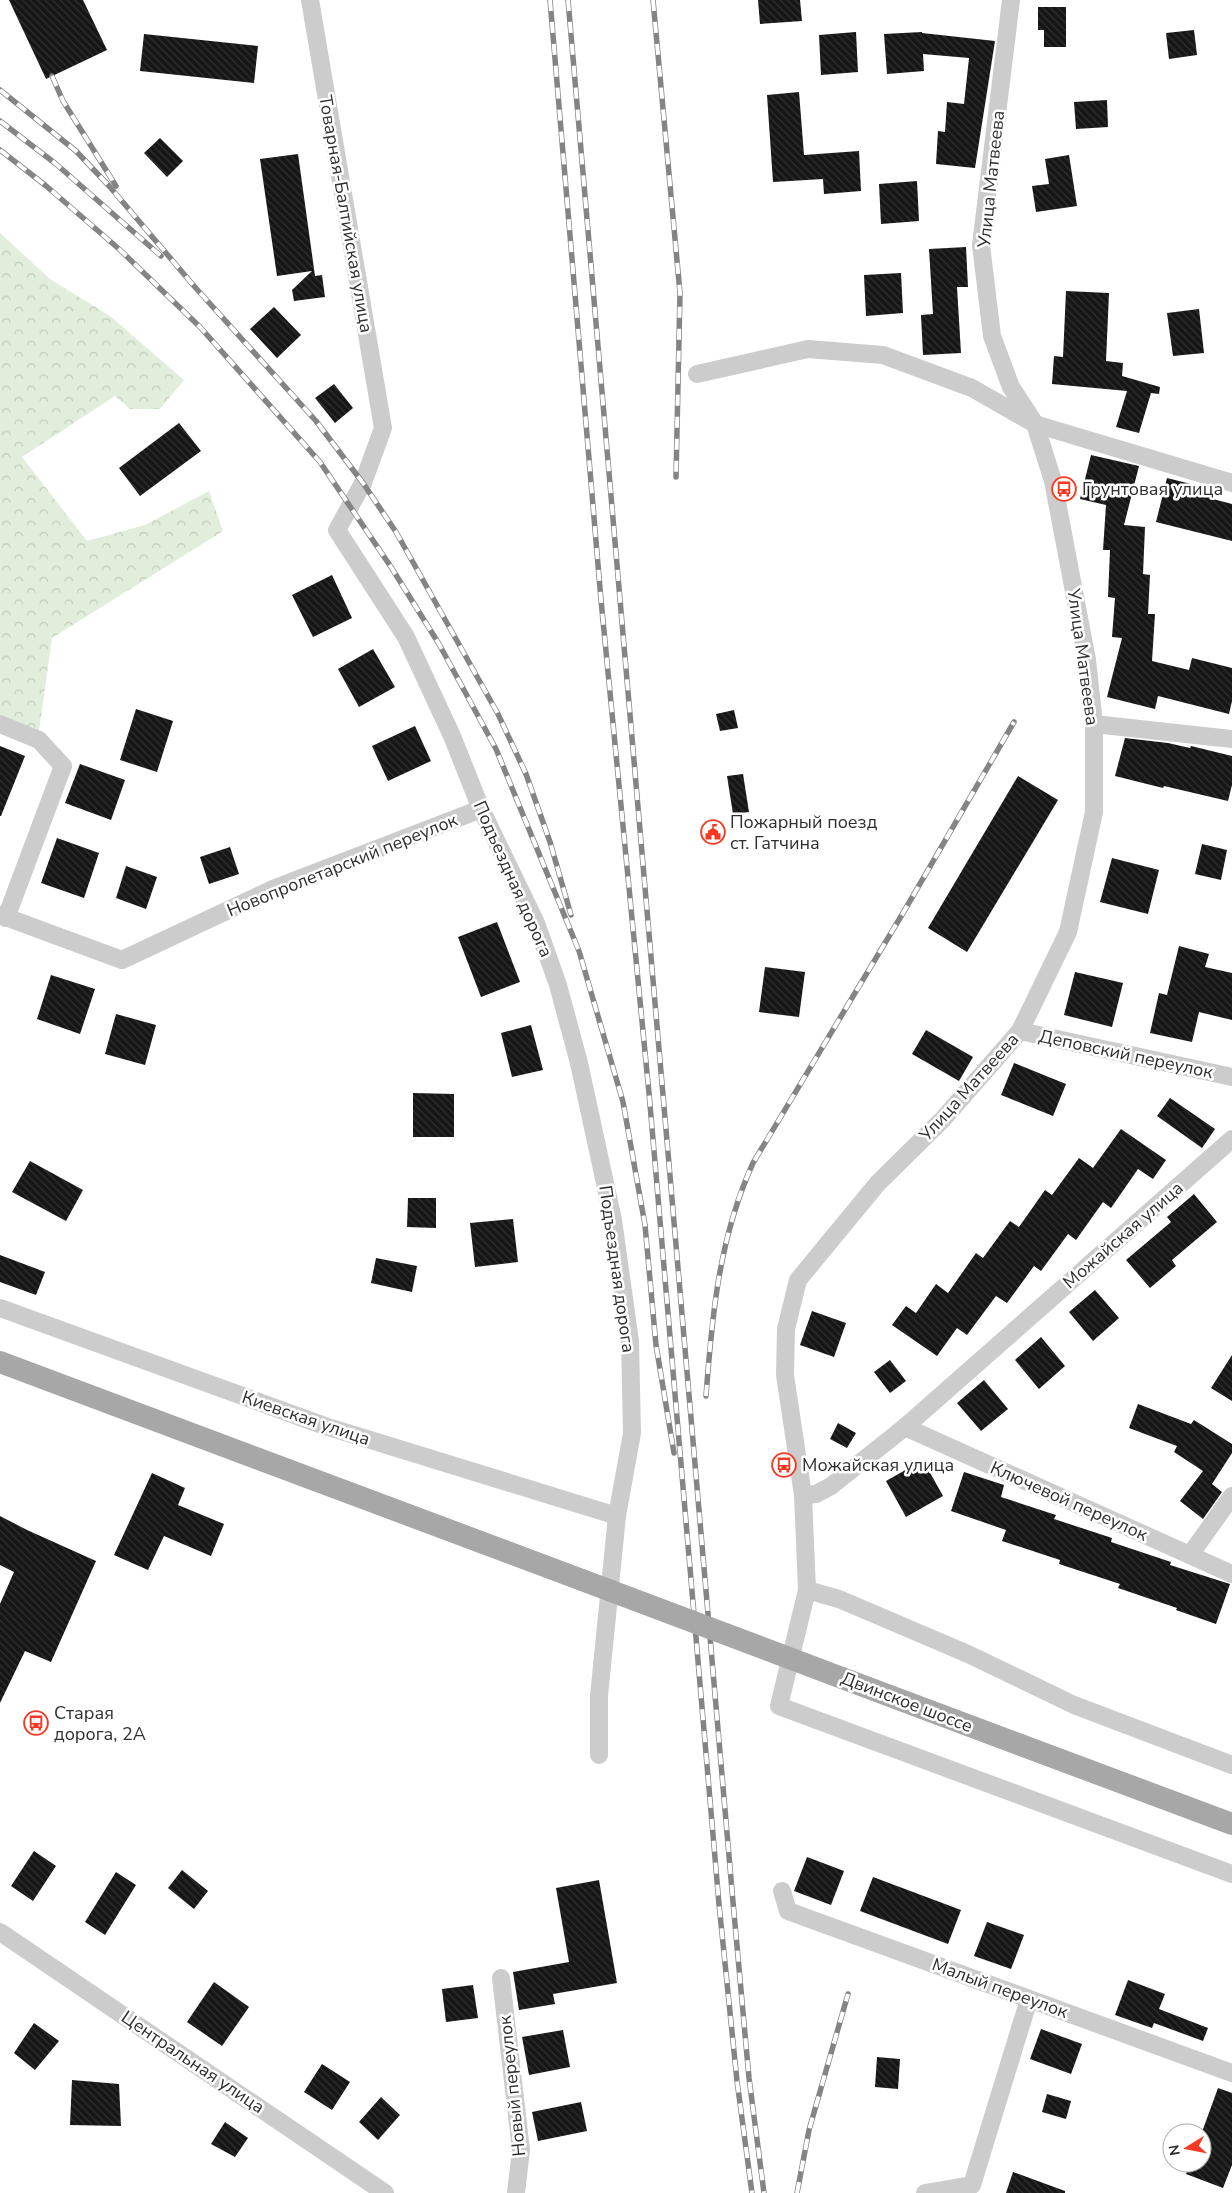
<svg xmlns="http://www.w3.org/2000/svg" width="1232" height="2193" font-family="'Nunito Sans',sans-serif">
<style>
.forest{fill:url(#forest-crowns)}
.building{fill:url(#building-back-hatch)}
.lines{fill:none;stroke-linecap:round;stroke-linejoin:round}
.minor{stroke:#ccc;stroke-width:18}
.major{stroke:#a7a7a7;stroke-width:22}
.rail-casing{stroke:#848484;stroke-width:5.5}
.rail{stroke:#fff;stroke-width:4;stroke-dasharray:11;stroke-linecap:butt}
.major-bridge{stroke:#a7a7a7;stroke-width:22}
.labels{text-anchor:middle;stroke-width:5;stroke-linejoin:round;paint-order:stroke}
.street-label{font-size:18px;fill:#2f2f2f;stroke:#fff}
.poi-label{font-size:18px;fill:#2f2f2f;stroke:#fff;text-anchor:start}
</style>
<defs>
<pattern id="forest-crowns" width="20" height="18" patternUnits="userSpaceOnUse" patternTransform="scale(1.25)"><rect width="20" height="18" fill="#e2eedc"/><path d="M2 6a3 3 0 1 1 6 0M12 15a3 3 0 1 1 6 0" fill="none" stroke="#c2ccbd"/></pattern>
<pattern id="building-back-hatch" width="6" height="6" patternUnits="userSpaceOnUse" patternTransform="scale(1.25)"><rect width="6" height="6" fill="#161616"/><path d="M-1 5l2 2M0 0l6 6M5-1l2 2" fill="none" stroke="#303030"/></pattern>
</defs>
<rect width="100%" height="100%" fill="#fff"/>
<path class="forest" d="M0,233L50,279L110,316L184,380L160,409H130L115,396L22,457L87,541L145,525L209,491L223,531L52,638L39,731L0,715Z"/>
<g class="building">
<path d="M9,0H83L107,50L46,79Z"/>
<path d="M758,0H800L802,21L760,24Z"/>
<path d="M1038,7H1066V47H1044V30H1038Z"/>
<path d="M1194,30L1197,55L1169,59L1166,33Z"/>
<path d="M856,32L858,72L821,75L819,35Z"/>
<path d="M922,32V33L995,41L975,168L936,164L938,131L945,132L947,102L964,104L969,58L923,54L924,71L887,74L884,34Z"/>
<path d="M144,34L258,46L254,83L140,71Z"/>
<path d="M799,92L804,155L859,151L861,191L824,194L823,179L773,182L767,95Z"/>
<path d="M1107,100L1108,127L1076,129L1074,102Z"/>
<path d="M160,138L183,161L167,177L144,153Z"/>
<path d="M298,154L315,276L322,275L325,297L294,301L292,290L312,271L277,276L260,159Z"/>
<path d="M1069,155L1077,206L1036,212L1032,186L1049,184L1045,159Z"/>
<path d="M917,181L919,221L881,224L879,184Z"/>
<path d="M966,247L968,287H957L961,353L923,355L921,315L933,314L929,249Z"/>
<path d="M901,273L903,313L866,316L864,275Z"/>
<path d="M1066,291L1109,293L1106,361L1123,363L1122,376L1160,387L1159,394L1151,393L1139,433L1116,427L1127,391L1052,384L1054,356L1063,357Z"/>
<path d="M274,307L301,335L277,358L250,329Z"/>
<path d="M1199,309L1204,353L1173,356L1167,313Z"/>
<path d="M334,384L353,408L335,423L315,398Z"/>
<path d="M179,423L201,451L140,496L119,468Z"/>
<path d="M1091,455L1139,466L1124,525L1145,527L1143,574L1150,575L1148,614H1155L1152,661L1189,670L1192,658L1232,668V701L1229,714L1158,696L1155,709L1107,697L1122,638L1112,637L1115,598L1108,597L1110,550H1103L1106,505L1080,499Z"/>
<path d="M1167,478L1215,490L1213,499L1232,504V541L1156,522Z"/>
<path d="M332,575L352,618L313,637L292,595Z"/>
<path d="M373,649L395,687L359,707L338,669Z"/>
<path d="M136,709L173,721L157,772L120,760Z"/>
<path d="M734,710L738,728L720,731L716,714Z"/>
<path d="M415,726L431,761L388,781L372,746Z"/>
<path d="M1125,738L1168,743L1190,748L1191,746L1232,756V785L1228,801L1164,786L1163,788L1115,776Z"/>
<path d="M0,746L25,756L1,816H0Z"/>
<path d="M80,764L125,780L111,820L65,803Z"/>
<path d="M743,774L749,812L733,814L727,776Z"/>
<path d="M1018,776L1058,800L967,952L928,928Z"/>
<path d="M57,838L99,853L84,898L41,883Z"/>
<path d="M1202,844L1227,850L1221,880L1195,874Z"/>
<path d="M230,847L239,874L209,884L200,857Z"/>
<path d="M1112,858L1159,870L1148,914L1100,902Z"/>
<path d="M126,866L157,877L146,909L116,898Z"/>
<path d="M497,922L520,982L481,997L458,937Z"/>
<path d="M1179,946L1209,954L1205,967L1232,973V1020L1199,1012L1192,1042L1150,1033L1159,993L1167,995Z"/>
<path d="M765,967L805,972L799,1017L759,1012Z"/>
<path d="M1075,972L1123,983L1112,1027L1064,1015Z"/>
<path d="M51,975L95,989L80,1034L37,1019Z"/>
<path d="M116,1014L156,1025L145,1065L105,1054Z"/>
<path d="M531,1025L543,1070L512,1077L501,1033Z"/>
<path d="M926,1030L973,1057L959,1081L912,1054Z"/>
<path d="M1014,1063L1066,1084L1053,1116L1001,1095Z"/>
<path d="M413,1093L454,1094V1137H413Z"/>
<path d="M1170,1098L1215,1129L1202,1148L1157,1116Z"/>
<path d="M1121,1129L1166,1160L1153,1179L1138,1169L1111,1208L1103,1202L1076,1240L1068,1234L1041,1271L1034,1266L1007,1303L996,1296L967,1335L957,1328L937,1356L892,1325L906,1306L916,1313L936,1284L948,1293L976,1253L983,1258L1010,1221L1019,1227L1045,1190L1052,1195L1079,1158L1093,1168Z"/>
<path d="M30,1161L83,1190L66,1221L12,1192Z"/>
<path d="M1194,1194L1217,1222L1172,1260L1176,1266L1150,1288L1126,1260L1171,1222L1167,1217Z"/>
<path d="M408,1198H436V1228L407,1227Z"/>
<path d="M513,1219L518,1262L475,1267L470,1223Z"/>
<path d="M0,1255L45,1272L36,1295L0,1282Z"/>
<path d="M376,1258L417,1266L412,1292L371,1283Z"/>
<path d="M1095,1290L1119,1318L1093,1341L1069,1312Z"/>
<path d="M812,1311L846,1323L834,1357L800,1345Z"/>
<path d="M1041,1337L1065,1366L1039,1389L1015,1360Z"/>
<path d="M1232,1355V1401L1211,1388Z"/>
<path d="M890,1360L906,1381L890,1393L874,1372Z"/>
<path d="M984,1380L1008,1409L981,1431L957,1403Z"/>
<path d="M1138,1404L1191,1424L1194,1420L1232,1444V1453L1212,1484L1222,1492L1203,1519L1180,1501L1203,1471L1174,1452L1177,1446L1129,1428Z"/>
<path d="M838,1423L856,1433L847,1448L830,1439Z"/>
<path d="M923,1460L943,1496L906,1517L886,1481Z"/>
<path d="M964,1472L1004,1485L1001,1497L1056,1515L1054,1519L1112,1538L1111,1542L1171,1562L1170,1565L1230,1584L1216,1624L1176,1610L1177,1608L1118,1588L1120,1584L1059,1564L1060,1560L1002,1541L1006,1530L951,1511Z"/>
<path d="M152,1473L185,1488L178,1505L224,1524L211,1556L164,1536L148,1570L114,1555Z"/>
<path d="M0,1516L27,1530L96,1561L51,1662L25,1651L0,1703V1604L14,1572L0,1565Z"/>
<path d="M34,1851L56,1866L33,1901L11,1886Z"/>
<path d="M807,1857L844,1871L831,1905L794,1891Z"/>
<path d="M182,1870L208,1891L194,1909L168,1888Z"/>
<path d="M116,1872L136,1885L105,1935L85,1922Z"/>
<path d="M873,1877L961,1910L948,1944L860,1911Z"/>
<path d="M599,1880L617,1983L553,1994L555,2004L519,2010L513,1972L569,1962L556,1888Z"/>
<path d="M987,1922L1024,1935L1011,1969L974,1956Z"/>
<path d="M1128,1980L1165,1994L1159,2009L1208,2028L1203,2041L1154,2023L1152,2028L1115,2015Z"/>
<path d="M214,1982L249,2007L222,2046L187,2022Z"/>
<path d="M473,1985L478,2018L446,2022L442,1989Z"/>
<path d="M34,2023L59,2041L35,2070L14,2053Z"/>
<path d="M1041,2029L1082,2044L1071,2074L1030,2059Z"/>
<path d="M563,2030L570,2067L529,2075L522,2037Z"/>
<path d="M877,2057L900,2059L898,2089L875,2087Z"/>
<path d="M322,2064L350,2082L332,2110L304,2092Z"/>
<path d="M72,2080L119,2084L121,2126L70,2125Z"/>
<path d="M1218,2088L1232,2093V2165L1223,2188L1186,2174L1191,2163H1202V2132Z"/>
<path d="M1047,2094L1071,2101L1066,2119L1042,2112Z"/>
<path d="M381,2097L400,2115L378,2140L359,2122Z"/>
<path d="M581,2102L587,2131L538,2141L532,2112Z"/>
<path d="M225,2122L248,2138L235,2157L211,2144Z"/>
<path d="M1013,2172L1065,2191V2193H1006Z"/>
</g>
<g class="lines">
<g class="minor">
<path d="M310,0L383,428L363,483L337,530L406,637L452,736L481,809L536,923L558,985L579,1063L613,1220L630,1341L632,1433L617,1516L599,1696V1755"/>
<path d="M1011,0L981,245L992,336L1011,387L1035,424L1053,481L1087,660L1094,724V812L1068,932L1020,1031L943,1119L878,1183L798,1280L786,1329L785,1375L803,1495L807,1590L779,1706L1232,1874"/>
<path d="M697,374L808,349L883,355L972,388L1035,424L1232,483"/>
<path d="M0,724L39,740L63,766L6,918"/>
<path d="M1094,724L1232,739"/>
<path d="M0,915L122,960L273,889L481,809"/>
<path d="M1020,1031L1232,1077"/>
<path d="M0,1308L325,1426L617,1516"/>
<path d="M905,1427L1232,1574"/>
<path d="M803,1495L816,1494L831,1486L905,1427L1232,1139"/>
<path d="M1190,1555L1232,1496"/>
<path d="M807,1590L839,1599L968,1654L1074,1705L1232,1765"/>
<path d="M782,1891L788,1911L1232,2073"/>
<path d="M0,1932L385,2193"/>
<path d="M501,1978L521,2150L516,2193"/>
<path d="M925,2193L972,2185L1029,1999"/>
</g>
<g class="major">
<path d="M0,1362L582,1580"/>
<path d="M842,1678L1232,1824"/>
</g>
<g class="rail-casing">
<g id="rail">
<path d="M550,0L601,600L649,1093L719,1904L737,2081L752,2193"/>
<path d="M568,0L733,1902L749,2078L764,2193"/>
<path d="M653,0L680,293L676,477"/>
<path d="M52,76L63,101L116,186"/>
<path d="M0,90L76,151L110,187L194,286L316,421L363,483L396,532L498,714L526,774L550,842L571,915"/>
<path d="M0,121L56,164L161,256"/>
<path d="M0,150L45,185L119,249L200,327L320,462L391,567L439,644L496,749L579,951L623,1102L645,1225L656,1345L674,1453"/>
<path d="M706,1396C712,1315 719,1238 753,1163L903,913L1014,722"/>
<path d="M797,2193L809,2130L848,1994"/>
</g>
</g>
<use href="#rail" class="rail"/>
<path class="major-bridge" d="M582,1580L842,1678"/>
</g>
<defs>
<g id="bus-ring" transform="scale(1.25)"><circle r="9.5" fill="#fff" stroke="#f63922" stroke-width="1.5"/><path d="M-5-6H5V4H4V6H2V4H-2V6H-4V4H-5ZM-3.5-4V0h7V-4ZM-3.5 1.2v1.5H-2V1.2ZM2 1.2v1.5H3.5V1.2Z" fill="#f63922"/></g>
<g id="civic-ring" transform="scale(1.25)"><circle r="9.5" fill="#fff" stroke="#f63922" stroke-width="1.5"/><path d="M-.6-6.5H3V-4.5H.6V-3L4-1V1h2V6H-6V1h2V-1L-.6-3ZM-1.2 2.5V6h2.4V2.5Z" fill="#f63922"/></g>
</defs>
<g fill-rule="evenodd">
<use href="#bus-ring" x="1064" y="489"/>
<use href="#civic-ring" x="713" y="832"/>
<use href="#bus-ring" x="784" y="1465"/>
<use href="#bus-ring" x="36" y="1723"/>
</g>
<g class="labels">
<g class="street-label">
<text transform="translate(991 179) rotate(-84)" y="6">Улица Матвеева</text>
<text transform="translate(346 214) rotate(80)" y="6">Товарная-Балтийская улица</text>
<text transform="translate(1083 657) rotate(82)" y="6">Улица Матвеева</text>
<text transform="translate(342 865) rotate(-22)" y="6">Новопролетарский переулок</text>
<text transform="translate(513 879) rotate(66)" y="6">Подъездная дорога</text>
<text transform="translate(1126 1054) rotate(12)" y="6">Деповский переулок</text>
<text transform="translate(969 1087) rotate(-48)" y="6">Улица Матвеева</text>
<text transform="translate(1123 1235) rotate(-41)" y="6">Можайская улица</text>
<text transform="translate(617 1269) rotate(82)" y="6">Подъездная дорога</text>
<text transform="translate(306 1418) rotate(19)" y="6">Киевская улица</text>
<text transform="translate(1069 1501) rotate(24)" y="6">Ключевой переулок</text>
<text transform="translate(907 1702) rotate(21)" y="6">Двинское шоссе</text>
<text transform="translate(1000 1988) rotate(20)" y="6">Малый переулок</text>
<text transform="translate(193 2062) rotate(34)" y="6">Центральная улица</text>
<text transform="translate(512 2086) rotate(-96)" y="6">Новый переулок</text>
</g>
<g class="poi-label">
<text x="1082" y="495">Грунтовая улица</text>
<text x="730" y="828">Пожарный поезд<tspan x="730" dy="21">ст. Гатчина</tspan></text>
<text x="802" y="1471">Можайская улица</text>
<text x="54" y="1719">Старая<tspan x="54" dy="21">дорога, 2А</tspan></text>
</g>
</g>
<g transform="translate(1187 2148) rotate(260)"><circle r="24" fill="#ffffff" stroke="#acacac"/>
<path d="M0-4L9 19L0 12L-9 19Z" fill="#f63922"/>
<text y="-8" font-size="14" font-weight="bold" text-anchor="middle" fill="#2f2f2f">N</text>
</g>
</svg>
